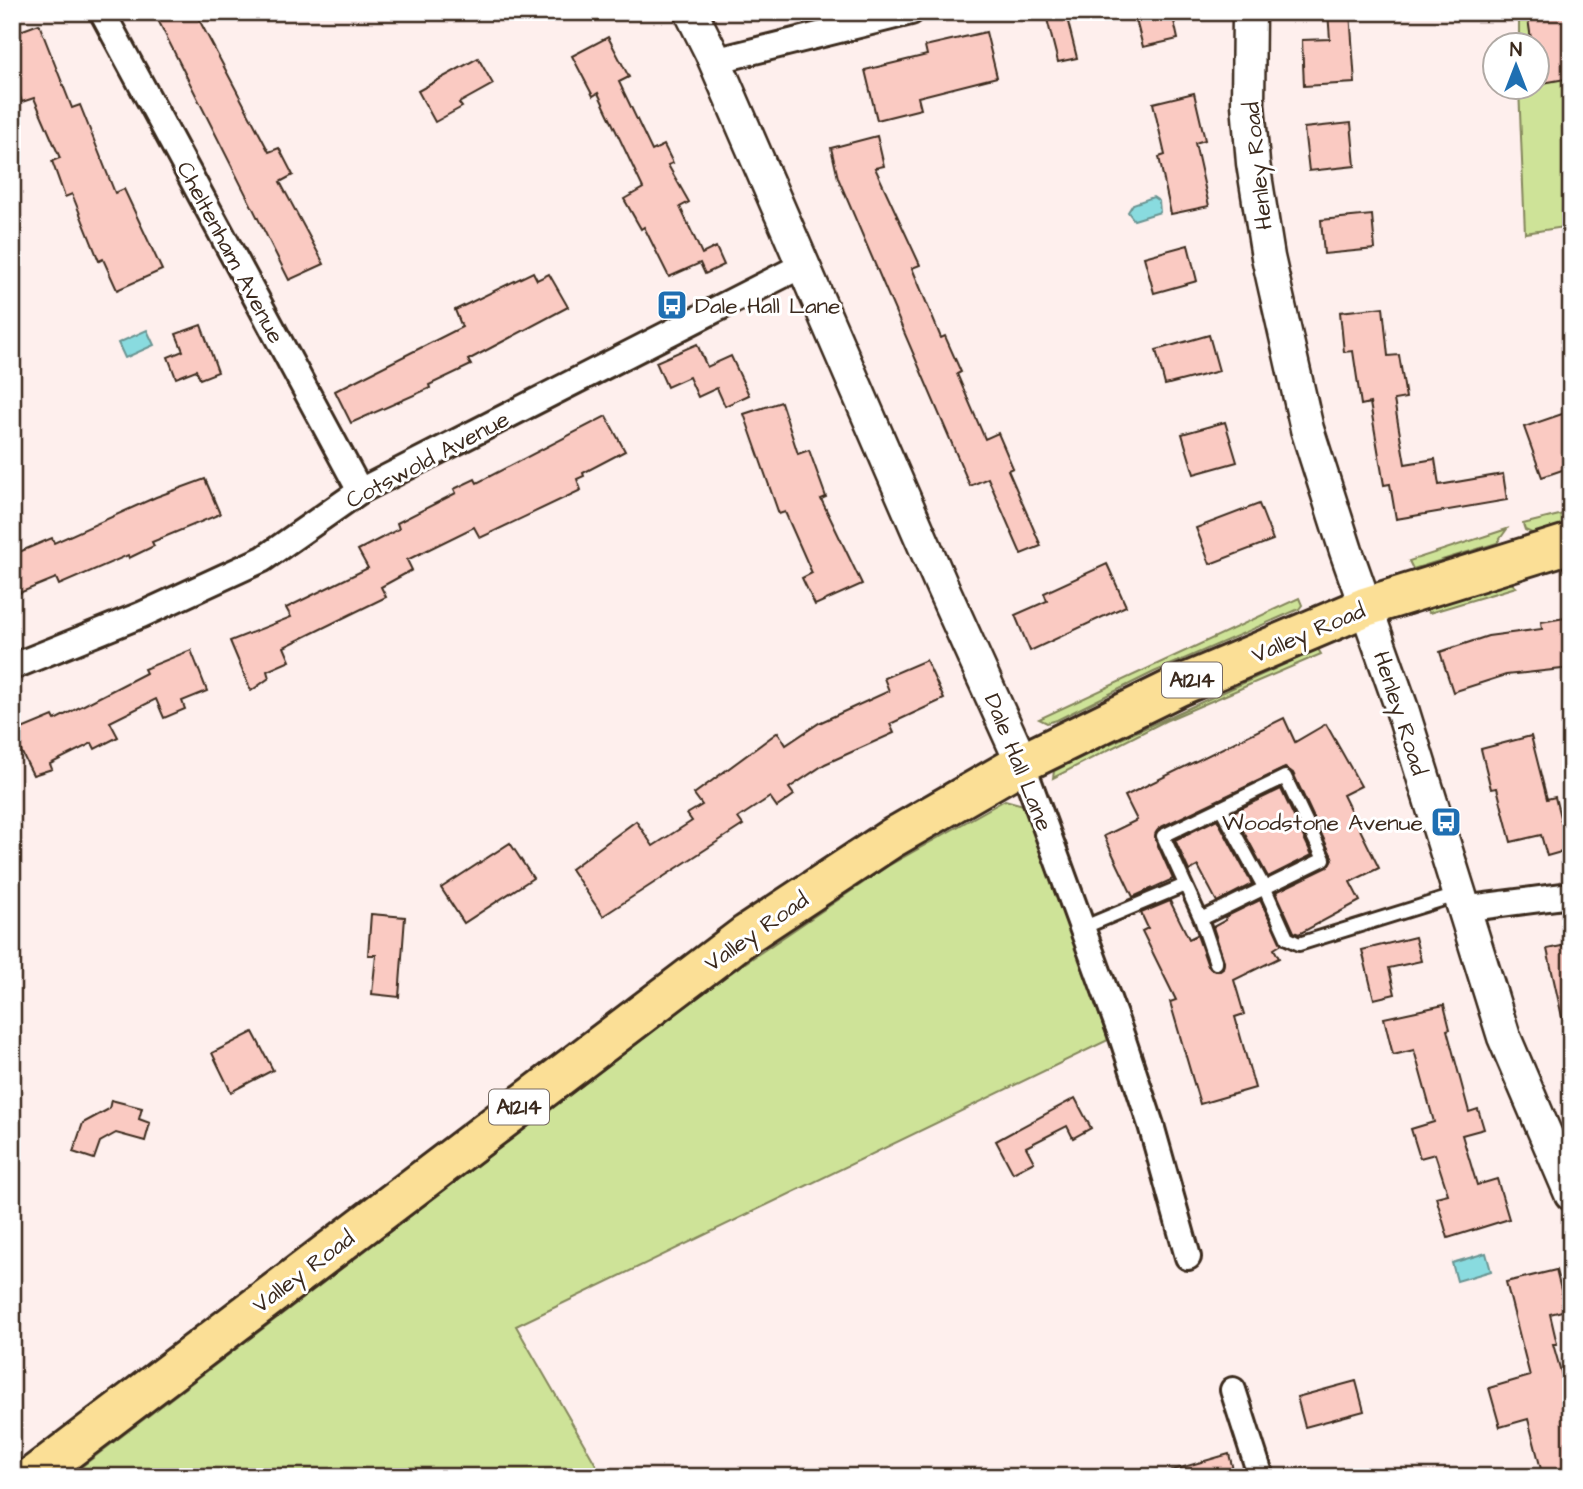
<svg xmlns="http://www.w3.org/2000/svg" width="1583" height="1489" font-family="'Architects Daughter',sans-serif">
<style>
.green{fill:#cee398;stroke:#84865b;stroke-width:2}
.water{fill:#89dbdf;stroke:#6a9492;stroke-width:2}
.building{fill:#facac2;stroke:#3b2a1e;stroke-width:2}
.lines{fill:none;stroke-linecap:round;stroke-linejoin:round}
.service-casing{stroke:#3b2a1e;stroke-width:18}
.minor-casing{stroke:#3b2a1e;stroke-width:30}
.tertiary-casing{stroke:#3b2a1e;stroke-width:37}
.primary-casing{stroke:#3b2a1e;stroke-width:44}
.service{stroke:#fff;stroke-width:12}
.minor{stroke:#fff;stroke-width:24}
.tertiary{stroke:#fff;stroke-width:32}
.primary{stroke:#fbdf96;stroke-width:38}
.labels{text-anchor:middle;stroke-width:6;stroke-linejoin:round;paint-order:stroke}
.shield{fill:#fff;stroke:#766a62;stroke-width:2}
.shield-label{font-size:21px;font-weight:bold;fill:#3b2a1e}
.street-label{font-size:23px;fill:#3b2a1e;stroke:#fff}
.poi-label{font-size:23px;fill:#3b2a1e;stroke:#fff;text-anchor:start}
</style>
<rect width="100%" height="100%" fill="#feefed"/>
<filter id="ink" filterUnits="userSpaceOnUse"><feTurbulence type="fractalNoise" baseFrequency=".0143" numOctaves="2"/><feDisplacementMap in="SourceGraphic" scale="14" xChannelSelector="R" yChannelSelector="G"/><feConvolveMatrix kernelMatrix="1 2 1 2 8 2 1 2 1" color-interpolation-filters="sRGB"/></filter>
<g filter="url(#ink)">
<g class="green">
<path d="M1519,12H1571V226L1525,233L1519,88H1538V46L1519,45Z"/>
<path d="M1571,512V523L1534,534L1525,530L1523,524Z"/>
<path d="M1507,529L1497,543L1413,569L1409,561Z"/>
<path d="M1510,582L1516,587L1429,613L1427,609Z"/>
<path d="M1299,598L1302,605L1299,609L1154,672L1057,720L1047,723L1039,719Z"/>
<path d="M1318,649L1321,654L1165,721L1053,778L1054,771L1090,753Z"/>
<path d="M1005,800L1027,806L1108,1040L516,1326L603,1477H68L723,978L888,866Z"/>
</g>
<g class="water">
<path d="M1153,197L1159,201L1160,212L1134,220L1128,212L1133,204Z"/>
<path d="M147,330L154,345L125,358L118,343Z"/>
<path d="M1486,1253L1491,1271L1457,1281L1452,1263Z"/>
</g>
<g class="building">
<path d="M154,12H195L269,152L279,148L293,175L280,182L324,264L289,280Z"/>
<path d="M1134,12H1172L1178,39L1143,47Z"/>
<path d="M1328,12H1350L1355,83L1304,86L1302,40L1330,39Z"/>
<path d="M1527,12H1571V78L1537,84V46H1532Z"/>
<path d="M1066,14L1077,58L1058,62L1047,19Z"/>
<path d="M39,24L72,108L80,105L115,193L124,189L162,270L117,290L103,259L99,261L72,194L65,197L52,161L60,158L34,98L22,102L12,74V34Z"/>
<path d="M986,32L997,77L918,97L921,109L877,120L865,70L927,55L925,46Z"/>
<path d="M608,37L629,77L619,82L652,151L664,145L673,163L668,165L689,202L680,207L702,254L716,247L724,265L705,274L700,263L669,277L644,227L641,229L624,199L643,188L598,93L593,96L572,56Z"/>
<path d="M478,58L493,84L459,103L462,107L435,122L418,91Z"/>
<path d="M1194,93L1205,140L1195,143L1209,206L1171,214L1159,157L1165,155L1153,103Z"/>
<path d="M1351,123L1355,166L1309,171L1304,128Z"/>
<path d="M877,136L884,166L875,168L920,265L912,268L941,338L945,336L961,372L957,374L985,439L998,433L1013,468L1008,470L1041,546L1021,554L988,478L970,486L838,178L831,148Z"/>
<path d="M1372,215L1375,249L1324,254L1321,220Z"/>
<path d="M1188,245L1197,281L1154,293L1144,257Z"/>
<path d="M533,272L537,280L549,274L568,307L468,360L471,365L429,385L430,388L351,423L335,391L462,327L455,310Z"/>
<path d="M1383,307L1388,356L1399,355L1406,398L1394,400L1405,464L1435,459L1439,485L1503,474L1507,500L1396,519L1390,484L1384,485L1370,403L1361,405L1353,351L1344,352L1340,312Z"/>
<path d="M201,325L218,372L200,379L196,370L176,378L168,357L183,351L176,334Z"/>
<path d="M1209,335L1219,371L1165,385L1156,350Z"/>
<path d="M697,344L707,367L731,356L749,395L725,406L717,388L698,397L689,377L667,387L656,362Z"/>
<path d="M781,402L798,454L809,450L826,497L821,499L862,584L815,605L802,578L812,573L785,512L779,514L744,414Z"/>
<path d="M1571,411V467L1542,477L1524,427Z"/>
<path d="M606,416L625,451L583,473L584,476L577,479L581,490L480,538L474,527L407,560L412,570L381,587L386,597L284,647L290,661L267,671L269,678L251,691L230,641L291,617L286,608L368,568L358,550L399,529L397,523L456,493L454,489L475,479L477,483Z"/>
<path d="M1225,422L1237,462L1194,474L1182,434Z"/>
<path d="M205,479L220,514L152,542L154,546L129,558L128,555L59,585L56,578L12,596V555L52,538L54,543L156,497Z"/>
<path d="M1259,504L1273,540L1210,564L1196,528Z"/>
<path d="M1107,564L1126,606L1030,651L1015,615L1047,601L1044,593Z"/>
<path d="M1571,617V668L1506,675L1453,692L1440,652L1488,636L1542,629L1541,622Z"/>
<path d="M191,650L207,691L182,701L185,709L164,718L156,699L110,722L118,737L95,749L92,743L50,764L52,769L33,775L12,733L53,716L55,720L146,673L144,669Z"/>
<path d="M926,660L944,699L890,724L894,733L825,764L789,788L794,795L777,807L770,797L738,818L743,825L603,916L571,869L636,821L653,846L692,821L687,814L702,805L694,794L778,732L786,745L819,723L889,691L884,678Z"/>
<path d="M1284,718L1295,742L1326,724L1361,786L1343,795L1379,868L1350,882L1360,901L1299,934L1294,932L1276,892L1328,867L1333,859L1293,773L1285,768L1159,828L1155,839L1173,879L1133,897L1104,836L1137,820L1125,796Z"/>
<path d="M1531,736L1547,799L1555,797L1568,850L1547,856L1541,835L1511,842L1497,788L1491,789L1481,749Z"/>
<path d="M1281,789L1312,855L1268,877L1233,812Z"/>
<path d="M1217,819L1252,884L1217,902L1198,866L1189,871L1175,840Z"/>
<path d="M510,843L533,878L464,923L441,888Z"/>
<path d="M1260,900L1282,944L1274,949L1279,958L1234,980L1244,1014L1235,1017L1255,1088L1200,1104L1170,1002L1176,1000L1142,931L1148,928L1141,913L1170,901L1189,939L1197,935L1208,966L1218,971L1223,968L1224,961L1213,927L1226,920L1225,917Z"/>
<path d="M371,914L405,917L399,997L372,994L376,955H368Z"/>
<path d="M1415,937L1421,961L1389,968L1395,994L1374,999L1362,950Z"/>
<path d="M1571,944V1016L1562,1017L1547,949Z"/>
<path d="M1444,1005L1450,1029L1447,1030L1469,1112L1478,1109L1484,1129L1462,1135L1477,1185L1497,1179L1509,1219L1448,1238L1436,1197L1448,1194L1435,1154L1420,1158L1411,1129L1434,1122L1414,1050L1393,1055L1384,1018Z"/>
<path d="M253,1032L273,1070L231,1092L212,1053Z"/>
<path d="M1075,1098L1091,1128L1073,1138L1067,1126L1026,1147L1034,1162L1013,1173L996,1141Z"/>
<path d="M111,1100L142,1108L139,1119L150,1123L145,1141L116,1133L100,1142L94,1159L73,1152L83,1123L109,1109Z"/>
<path d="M1556,1270L1566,1310L1550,1314L1557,1344H1553L1571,1407V1477H1543L1528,1419L1500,1427L1489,1388L1530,1376L1506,1282Z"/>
<path d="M1356,1381L1364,1411L1305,1427L1297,1397Z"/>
<path d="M1229,1454L1235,1477H1171L1170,1471Z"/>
</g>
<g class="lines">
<g class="service-casing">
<g id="service">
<path d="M1221,808L1265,889L1287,938L1299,944L1457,895"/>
<path d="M1201,919L1324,859L1285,777L1163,836L1201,919L1216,963"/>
<path d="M1082,928L1185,885"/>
</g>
</g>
<g class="minor-casing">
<g id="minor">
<path d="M102,12L360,491"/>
<path d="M714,61L911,12"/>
<path d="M12,667L141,615L263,559L360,491L803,265"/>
<path d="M1022,763L1122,1037L1151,1125L1188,1257"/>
<path d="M1462,909L1571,895"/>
<path d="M1233,1390L1261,1477"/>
</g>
</g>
<g class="tertiary-casing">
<g id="tertiary">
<path d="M691,12L711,52L941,584L1022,763"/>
<path d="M1249,12L1248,104L1253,163L1268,257L1307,429L1346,551L1402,709L1504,1037L1571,1194"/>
</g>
</g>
<g class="primary-casing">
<path id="primary" d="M32,1477L747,934L892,838L1022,763L1179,686L1365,607L1571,543"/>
</g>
<use href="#service" class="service"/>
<use href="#minor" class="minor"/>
<use href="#tertiary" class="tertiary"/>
<use href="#primary" class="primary"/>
</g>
</g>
<defs>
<g id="bus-square" transform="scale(1.575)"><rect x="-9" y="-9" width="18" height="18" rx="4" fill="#1f6fb2" stroke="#fff"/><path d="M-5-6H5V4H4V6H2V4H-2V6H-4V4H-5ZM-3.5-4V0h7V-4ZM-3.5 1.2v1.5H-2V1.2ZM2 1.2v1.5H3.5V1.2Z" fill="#fff"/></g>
</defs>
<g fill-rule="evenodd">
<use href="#bus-square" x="672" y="305"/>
<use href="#bus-square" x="1446" y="822"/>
</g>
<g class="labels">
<g class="shield">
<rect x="1162" y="662.5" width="60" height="35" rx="5"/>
<rect x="489" y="1089.5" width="60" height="35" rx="5"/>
</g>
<g class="shield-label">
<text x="1192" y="687">A1214</text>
<text x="519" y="1114">A1214</text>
</g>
<g class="street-label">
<text transform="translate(1257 166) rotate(-96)" y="8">Henley Road</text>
<text transform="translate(231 252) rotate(62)" y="8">Cheltenham Avenue</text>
<text transform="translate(427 459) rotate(-28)" y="8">Cotswold Avenue</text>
<text transform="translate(1308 632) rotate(-23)" y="8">Valley Road</text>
<text transform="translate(1401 713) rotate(72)" y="8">Henley Road</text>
<text transform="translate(1019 762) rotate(68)" y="8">Dale Hall Lane</text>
<text transform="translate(756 931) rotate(-35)" y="8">Valley Road</text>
<text transform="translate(303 1271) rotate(-37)" y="8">Valley Road</text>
</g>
<g class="poi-label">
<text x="695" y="313">Dale Hall Lane</text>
<text x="1423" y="830" text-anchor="end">Woodstone Avenue</text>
</g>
</g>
<rect width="1583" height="1489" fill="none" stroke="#fff" stroke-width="42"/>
<rect x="21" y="21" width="1541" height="1447" fill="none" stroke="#3b2a1e" stroke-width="2.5" filter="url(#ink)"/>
<g transform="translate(1516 66)"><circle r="33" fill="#ffffff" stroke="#b1aaa5" stroke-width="2"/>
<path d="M0-5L12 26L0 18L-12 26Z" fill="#1f6fb2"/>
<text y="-10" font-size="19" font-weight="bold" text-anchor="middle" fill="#3b2a1e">N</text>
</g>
</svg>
